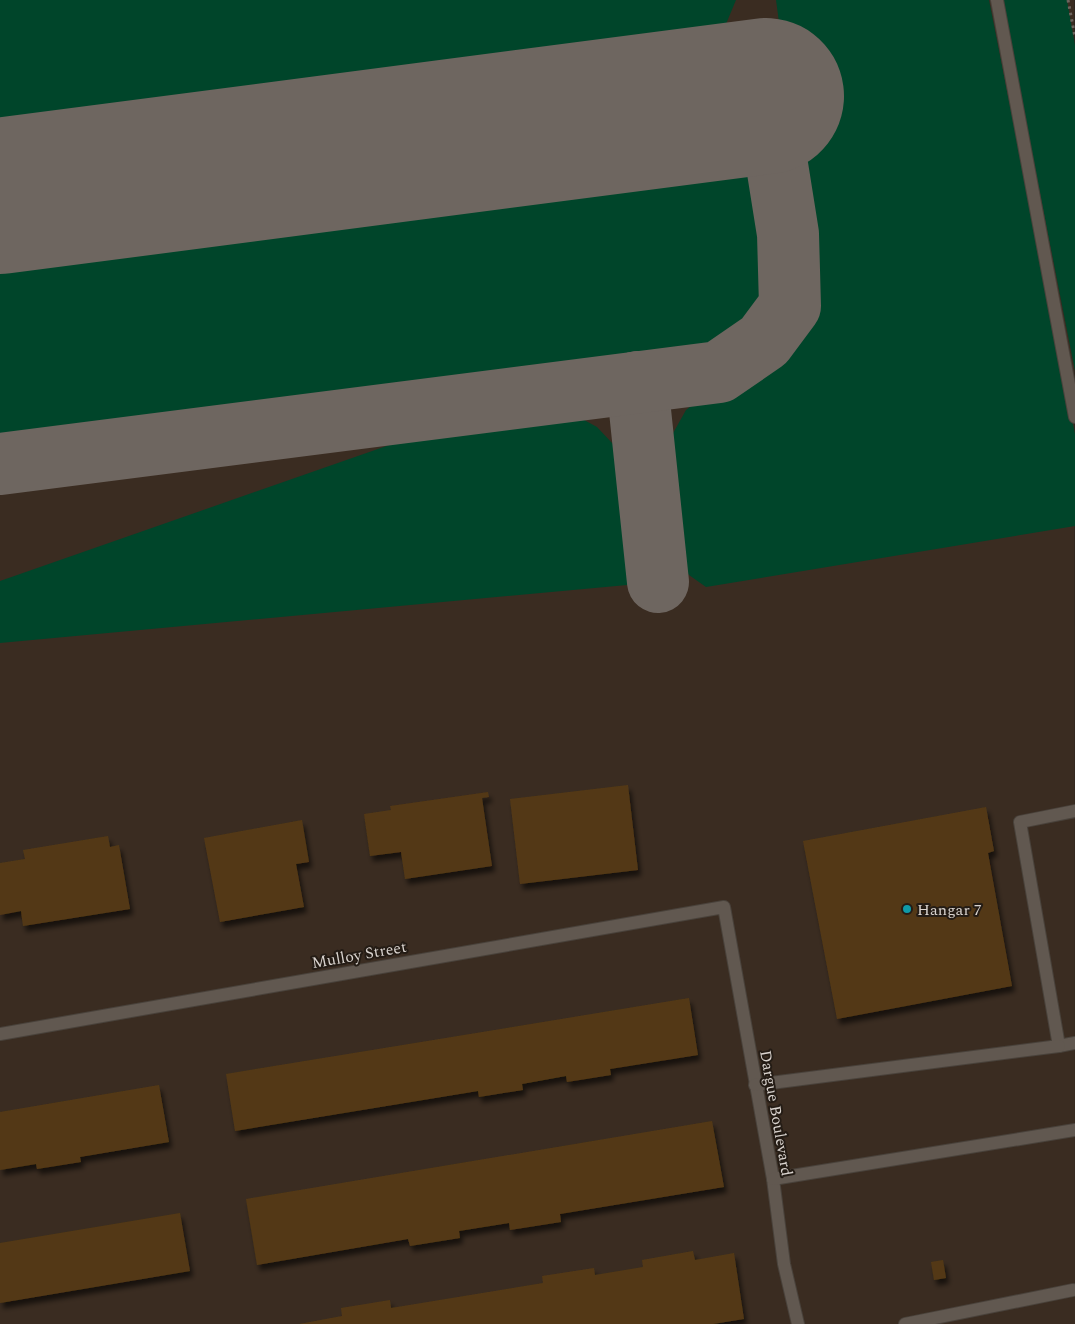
<svg xmlns="http://www.w3.org/2000/svg" width="1075" height="1324" font-family="Spectral,serif">
<style>
.built{fill:#3a2c21}
.green{fill:#00452a}
.lines{fill:none;stroke-linecap:round;stroke-linejoin:round}
.taxiway{stroke:#6e6660;stroke-width:62}
.runway{stroke:#6e6660;stroke-width:156}
.building{fill:#533915;filter:url(#shadow)}
.minor-casing{stroke:#49423b;stroke-width:14}
.path{stroke:#6d655f;stroke-width:3;stroke-dasharray:2.5 4;stroke-linecap:butt}
.minor{stroke:#615850;stroke-width:12}
.culture-dot{fill:#0f9aa8;stroke:#241c15;stroke-width:2}
.labels{text-anchor:middle;stroke-width:4;stroke-linejoin:round;paint-order:stroke}
.poi-label{font-size:16px;fill:#d9d3ce;stroke:#241c15;text-anchor:start}
.street-label{font-size:16px;fill:#d9d3ce;stroke:#241c15}
</style>
<defs>
<filter id="shadow"><feDropShadow dx="3" dy="5.5" stdDeviation="2.5" flood-color="#0009"/></filter>
</defs>
<rect width="100%" height="100%" fill="#2e261f"/>
<path class="built" d="M0,0H1074L1075,1324H0Z"/>
<g class="green">
<path d="M0,0H736L721,36L701,55L661,68L0,155Z"/>
<path d="M776,0H989L1075,434V526L706,587L689,575L677,557L666,460L672,435L686,410L709,392L749,377L777,356L799,326L809,294L811,258Z"/>
<path d="M1002,0H1067L1075,45V371Z"/>
<path d="M668,147L705,149L743,169L758,186L774,262L769,302L745,334L705,351L0,438V233Z"/>
<path d="M545,411L575,415L597,427L613,444L624,466L638,584L0,643V581L418,435L461,422Z"/>
</g>
<g class="lines">
<g class="taxiway">
<path d="M637,382L658,582"/>
<path d="M0,464L719,372L764,341L790,306L788,234L766,96"/>
</g>
<path class="runway" d="M0,196L766,96"/>
</g>
<g class="building">
<path d="M628,785L638,870L520,884L510,799Z"/>
<path d="M488,792L489,797L482,798L492,866L405,879L401,852L370,856L364,814L391,810L390,806Z"/>
<path d="M986,807L994,851L988,853L1012,986L837,1019L803,841Z"/>
<path d="M302,820L309,862L296,864L304,907L220,922L204,838Z"/>
<path d="M108,836L110,847L119,845L130,909L23,926L21,911L0,915V863L25,859L23,850Z"/>
<path d="M689,998L698,1055L610,1069L611,1075L567,1082L566,1076L522,1084L523,1090L479,1097L478,1091L235,1131L226,1074Z"/>
<path d="M159,1085L169,1142L80,1157L81,1162L37,1169L36,1164L0,1170V1112Z"/>
<path d="M712,1121L724,1187L560,1214L561,1222L510,1230L509,1223L459,1231L460,1238L410,1246L408,1239L257,1265L246,1199Z"/>
<path d="M180,1213L190,1271L0,1303V1243Z"/>
<path d="M693,1251L695,1260L734,1253L744,1319L713,1324H299L342,1316L341,1308L390,1300L391,1308L543,1283L542,1276L594,1268L595,1275L643,1267L642,1260Z"/>
<path d="M943,1260L946,1278L934,1280L931,1262Z"/>
</g>
<g class="lines">
<g class="minor-casing">
<g id="minor">
<path d="M997,0L1075,417"/>
<path d="M1075,811L1020,822L1059,1046L1075,1043"/>
<path d="M0,1034L724,907L773,1179L784,1264L798,1324"/>
<path d="M755,1085L1059,1046"/>
<path d="M773,1179L1075,1130"/>
<path d="M905,1324L1073,1290"/>
</g>
</g>
<path class="path" d="M1068,0L1075,37"/>
<use href="#minor" class="minor"/>
</g>
<circle class="culture-dot" cx="907" cy="909" r="5"/>
<g class="labels">
<g class="poi-label">
<text x="917" y="915">Hangar 7</text>
</g>
<g class="street-label">
<text transform="translate(359 954) rotate(-10)" y="6">Mulloy Street</text>
<text transform="translate(777 1113) rotate(80)" y="6">Dargue Boulevard</text>
</g>
</g>
</svg>
